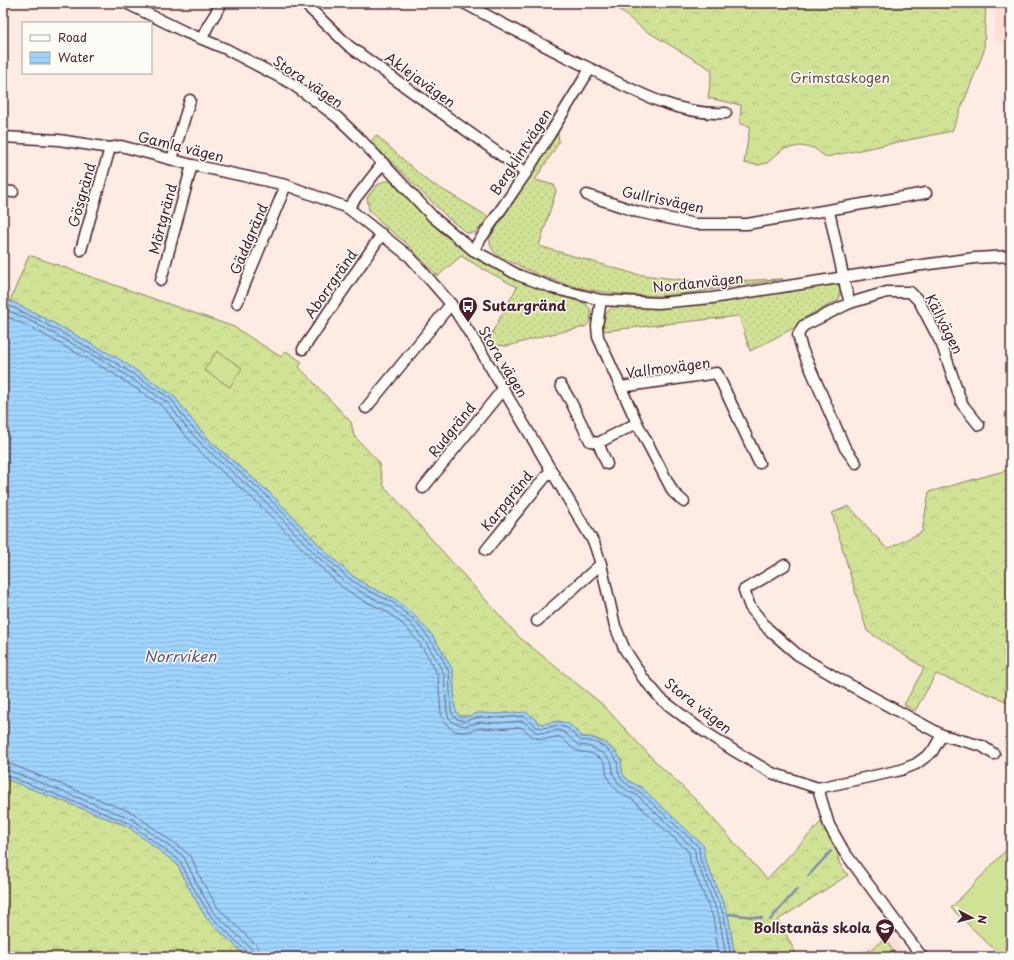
<svg xmlns="http://www.w3.org/2000/svg" width="1014" height="960" font-family="'Playpen Sans',sans-serif">
<style>
.built{fill:#fddfd6}
.grass{fill:url(#grass-dots);stroke:#8d8060}
.forest{fill:url(#forest-crowns);stroke:#8d8060}
.pitch{fill:#d0e296;stroke:#8d8060}
.water{fill:url(#water-rules);stroke:#7c8ca9}
.lines{fill:none;stroke-linecap:round;stroke-linejoin:round}
.shore{stroke:#6c677f;stroke-width:1}
.stream{stroke:#7c8ca9;stroke-width:2.5}
.minor-casing{stroke:#4a1f2b;stroke-width:13}
.minor{stroke:#fdfcf7;stroke-width:10}
.labels{text-anchor:middle;stroke-width:3;stroke-linejoin:round;paint-order:stroke}
.park-label{font-size:14px;fill:#6c5046;stroke:#fdfcf7}
.street-label{font-size:14px;fill:#4a1f2b;stroke:#fdfcf7}
.poi-label{font-size:14px;font-weight:bold;fill:#4a1f2b;stroke:#fdfcf7;text-anchor:start}
.water-label{font-size:15px;font-style:italic;fill:#63556a;stroke:#fdfcf7}
</style>
<defs>
<pattern id="grass-dots" width="8" height="8" patternUnits="userSpaceOnUse"><rect width="8" height="8" fill="#d0e296"/><path d="M2 2h.1M6 6h.1" fill="none" stroke="#b4c181" stroke-width="1.8" stroke-linecap="round"/></pattern>
<pattern id="forest-crowns" width="20" height="18" patternUnits="userSpaceOnUse"><rect width="20" height="18" fill="#d0e296"/><path d="M2 6a3 3 0 1 1 6 0M12 15a3 3 0 1 1 6 0" fill="none" stroke="#b4c181"/></pattern>
<pattern id="water-rules" width="6" height="5" patternUnits="userSpaceOnUse"><rect width="6" height="5" fill="#9ed4fd"/><path d="M0 2.5h6" fill="none" stroke="#8ab6d9"/></pattern>
</defs>
<rect width="100%" height="100%" fill="#fdebe4"/>
<filter id="ink" filterUnits="userSpaceOnUse"><feTurbulence type="fractalNoise" baseFrequency=".025" numOctaves="2"/><feDisplacementMap in="SourceGraphic" scale="8" xChannelSelector="R" yChannelSelector="G"/><feConvolveMatrix kernelMatrix="1 2 1 2 8 2 1 2 1" color-interpolation-filters="sRGB"/></filter>
<g filter="url(#ink)">
<g class="built">
<path d="M996,3H1011V46L994,41Z"/>
<path d="M889,933L908,957H853Z"/>
</g>
<g class="grass">
<path d="M558,133L559,142L535,180L554,185L556,191L539,246L635,274L699,282L783,279C758,283 733,286 708,290C690,293 671,296 653,296C606,295 559,287 518,265C504,258 489,256 490,238Z"/>
<path d="M376,135L426,180L489,217L475,233H467L449,219L371,142Z"/>
<path d="M384,181H391L443,234L475,258L520,282L586,304L591,310L590,322L585,327L547,335L508,346L495,345L487,342L517,287L483,269L461,256L438,276L405,242L381,223L369,210L367,198L376,186Z"/>
<path d="M834,283L839,286L840,294L839,300L802,319L794,328L750,351L739,316L603,331C604,318 604,313 615,305Z"/>
</g>
<g class="forest">
<path d="M611,3H986L984,51L952,131L826,157L814,148L800,146L783,149L767,163L758,165L744,163L750,126L740,124L741,105L708,98L712,70L643,29Z"/>
<path d="M29,255L234,327L281,357L286,351L302,362L299,367L351,422L354,436L378,461L384,486L519,637L602,704L651,757L698,802L767,879L821,822L838,853L839,863L848,875L778,920L798,957H735L728,914L704,857L703,846L641,787C633,784 622,779 622,769C621,766 622,762 621,760C615,747 596,735 583,737L569,724L558,721L543,724L538,723L533,717L515,712L497,714L479,713L470,716H459L455,709L453,671L443,652L432,635L371,588L350,574L325,551L271,494L211,442L192,420L174,396L119,359L37,314L10,301Z"/>
<path d="M1011,469V550L1009,556L1011,557V703L936,674L915,711L904,705L924,668L867,631L832,513L849,506L887,549L922,532L929,492Z"/>
<path d="M3,778L127,826L177,864L189,888L206,918L247,957H3Z"/>
</g>
<g class="pitch">
<path d="M217,351L242,368L230,387L204,370Z"/>
<path d="M1011,845V957H1002L951,908Z"/>
<path d="M885,939L897,957H860Z"/>
</g>
<path class="water" d="M3,299L10,301L37,314L119,359L174,396L192,420L211,442L271,494L325,551L350,574L371,588L394,598L415,616L432,635L443,652L453,671L455,709L459,716H470L479,713L497,714L526,712L533,717L538,723L543,724L558,721L569,724L582,737C596,736 615,747 621,760C622,762 621,766 622,769C622,779 633,784 641,787L704,846V857L728,914L735,957H247L206,918L189,888L177,864L127,826L3,778Z"/>
<g class="lines">
<g class="shore">
<path d="M3,303L35,318L116,363L171,399L188,423L208,444L268,497L322,554L348,578L369,591L392,602L413,619L429,638L440,654L449,672L451,710L453,715L457,719L464,721L480,717L497,718L524,716L537,727L543,728L558,725L567,728L580,740C584,741 587,740 590,741C600,743 612,751 617,761C618,764 617,767 618,770C619,781 630,787 639,791L699,847L700,859L724,915L731,957"/>
<path d="M3,308L33,322L114,367L168,403L185,426L205,448L265,501L319,558L345,582L366,595L389,606L409,622L425,641L435,657L444,674L447,712L449,718L454,723L465,726L481,722L497,723L523,721L536,732L544,733L558,730L564,732L578,745L588,746L604,754L612,763L613,774L619,784L629,792L637,795L695,850L696,860L719,916L726,957"/>
<path d="M3,315L30,327L111,372L164,407L180,429L201,453L260,505L315,562L342,587L364,601L386,611L405,626L420,644L430,660L438,675L441,713L444,722L450,728L455,731L465,732L482,728L497,729L521,727C530,734 534,741 548,739C551,738 556,736 560,737C565,739 570,748 576,750C584,754 589,750 599,758C608,764 605,768 607,776C612,788 622,795 633,800L689,852L690,862L713,917L719,957"/>
<path d="M3,763L10,764L133,813L186,852L191,857L202,881L218,908L256,945L259,950L260,957"/>
<path d="M3,769L8,770L132,819L184,857L197,884L213,912L252,949L254,957"/>
<path d="M3,774L129,823L180,861L193,887L210,915L248,953L249,957"/>
</g>
<g class="stream">
<path d="M808,876L831,851"/>
<path d="M728,914L762,918"/>
<path d="M770,920L797,889"/>
</g>
<g class="minor-casing">
<g id="minor">
<path d="M126,3L185,32L226,49L289,82L313,99L338,118L360,139L433,217L473,250L518,275L556,289L601,300L658,303L712,298L915,266L975,258L1011,256"/>
<path d="M304,3L349,46L411,91L526,173"/>
<path d="M464,3C505,25 547,48 589,68C631,89 677,116 726,113"/>
<path d="M202,38L209,24L222,3"/>
<path d="M3,137L59,140L110,148L121,146L192,165L286,185L348,208"/>
<path d="M172,159L190,100"/>
<path d="M383,163L348,208L410,257L451,304L479,348L594,543L601,564L615,626L624,648L643,678L661,699L696,726L736,752L772,773L818,788L829,825L843,850L922,957"/>
<path d="M3,191L13,192"/>
<path d="M587,195L638,212L695,224H747L926,193"/>
<path d="M829,211L846,289L850,303"/>
<path d="M81,250L110,148"/>
<path d="M473,250L526,173L590,69"/>
<path d="M161,280L192,165"/>
<path d="M601,300L597,326L598,337L637,423L673,492L684,502"/>
<path d="M237,303L286,185"/>
<path d="M303,349L382,234"/>
<path d="M561,385L571,402L590,441L598,443L637,423"/>
<path d="M621,387L717,373L759,463"/>
<path d="M366,408L451,304"/>
<path d="M598,443L607,464"/>
<path d="M856,463L845,448L802,349L798,335L803,326L850,303L887,292H910L919,301L942,345L962,404L979,425"/>
<path d="M423,488L503,389"/>
<path d="M486,550L551,470"/>
<path d="M785,565L744,590L750,607L768,629L798,655L837,678L942,735"/>
<path d="M537,621L601,564"/>
<path d="M818,788L901,770L916,764L932,752L942,735L982,746L994,754"/>
</g>
</g>
<use href="#minor" class="minor"/>
</g>
</g>
<defs>
<g id="bus-pin" transform="scale(1)"><path d="M0 17L-7.5 6A9.5 9.5 0 1 1 7.5 6Z" fill="#4a1f2b" stroke="#fdfcf7"/><path d="M-5-6H5V4H4V6H2V4H-2V6H-4V4H-5ZM-3.5-4V0h7V-4ZM-3.5 1.2v1.5H-2V1.2ZM2 1.2v1.5H3.5V1.2Z" fill="#fff"/></g>
<g id="school-pin" transform="scale(1)"><path d="M0 17L-7.5 6A9.5 9.5 0 1 1 7.5 6Z" fill="#4a1f2b" stroke="#fdfcf7"/><path d="M0-5L7-2L0 1L-7-2ZM-4 1L0 2.5L4 1V4Q0 6-4 4Z" fill="#fff"/></g>
</defs>
<g fill-rule="evenodd">
<use href="#bus-pin" x="468" y="306"/>
<use href="#school-pin" x="885" y="928"/>
</g>
<g class="labels">
<g class="park-label">
<text x="840" y="83">Grimstaskogen</text>
</g>
<g class="street-label">
<text transform="translate(420 80) rotate(36)" y="5">Aklejavägen</text>
<text transform="translate(308 82) rotate(34)" y="5">Stora vägen</text>
<text transform="translate(181 147) rotate(14)" y="5">Gamla vägen</text>
<text transform="translate(521 152) rotate(-57)" y="5">Bergklintvägen</text>
<text transform="translate(82 195) rotate(-74)" y="5">Gösgränd</text>
<text transform="translate(663 200) rotate(12)" y="5">Gullrisvägen</text>
<text transform="translate(163 219) rotate(-75)" y="5">Mörtgränd</text>
<text transform="translate(249 239) rotate(-67)" y="5">Gäddgränd</text>
<text transform="translate(698 283) rotate(-6)" y="5">Nordanvägen</text>
<text transform="translate(331 284) rotate(-55)" y="5">Aborrgränd</text>
<text transform="translate(944 324) rotate(63)" y="5">Källvägen</text>
<text transform="translate(503 362) rotate(59)" y="5">Stora vägen</text>
<text transform="translate(668 368) rotate(-7)" y="5">Vallmovägen</text>
<text transform="translate(452 430) rotate(-51)" y="5">Rudgränd</text>
<text transform="translate(507 501) rotate(-51)" y="5">Karpgränd</text>
<text transform="translate(698 706) rotate(38)" y="5">Stora vägen</text>
</g>
<g class="poi-label">
<text x="482" y="311">Sutargränd</text>
<text x="871" y="933" text-anchor="end">Bollstanäs skola</text>
</g>
<g class="water-label">
<text x="180" y="662">Norrviken</text>
</g>
</g>
<rect width="1014" height="960" fill="none" stroke="#fdfcf7" stroke-width="16"/>
<rect x="8" y="8" width="998" height="944" fill="none" stroke="#4a1f2b" stroke-width="1.5" filter="url(#ink)"/>
<rect x="22" y="22" width="130" height="52" fill="#fdfcf7" stroke="#b5a4a5"/>
<rect x="30" y="35" width="20" height="6" fill="#fdfcf7" stroke="#b5a4a5"/>
<text x="58" y="42" font-size="12" fill="#4a1f2b">Road</text>
<rect x="30" y="52" width="20" height="12" fill="url(#water-rules)" stroke="#b5a4a5"/>
<text x="58" y="62" font-size="12" fill="#4a1f2b">Water</text>
<g transform="translate(972 918) rotate(97)" stroke="#fdfcf7" stroke-width="3" paint-order="stroke">
<path d="M0-3L7 15L0 10L-7 15Z" fill="#4a1f2b"/>
<text y="-6" font-size="11" font-weight="bold" text-anchor="middle" fill="#4a1f2b">N</text>
</g>
</svg>
